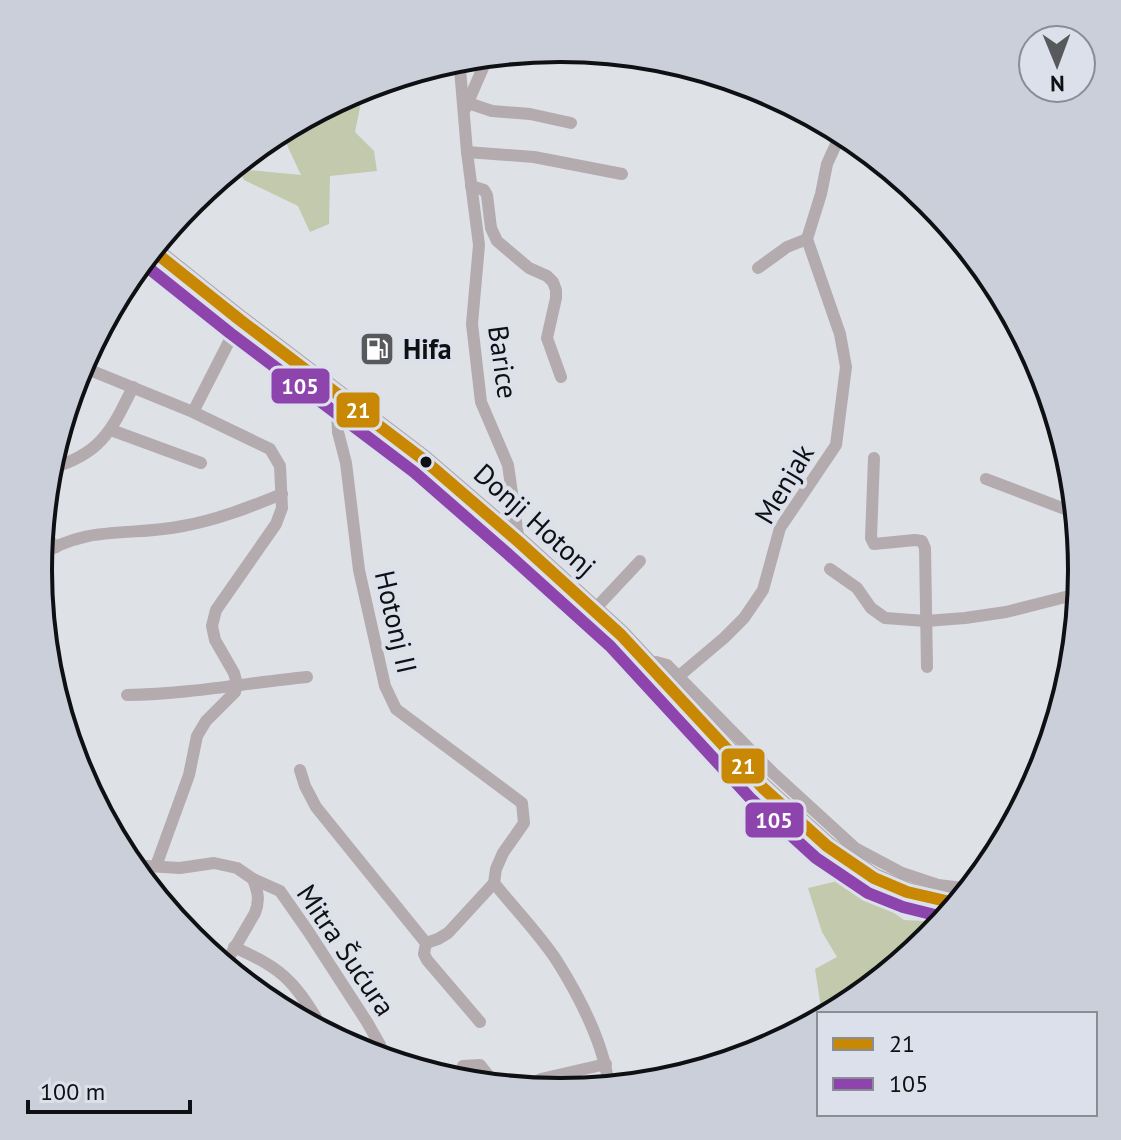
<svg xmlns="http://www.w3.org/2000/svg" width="1121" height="1140" font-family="'PT Sans',sans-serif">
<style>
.green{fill:#c2c9ad}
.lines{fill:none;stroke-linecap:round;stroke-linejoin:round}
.minor{stroke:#b4abaf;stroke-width:12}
.primary{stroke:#ada4a8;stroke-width:20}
.bus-1-casing{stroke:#dbe0ea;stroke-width:18}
.bus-2-casing{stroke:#dbe0ea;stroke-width:18}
.bus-1{stroke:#c88804;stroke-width:12}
.bus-2{stroke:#8e44ad;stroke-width:12}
.bus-dot{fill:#0e1013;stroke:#dbe0ea;stroke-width:3}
.labels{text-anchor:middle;stroke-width:8;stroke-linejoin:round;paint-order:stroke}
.poi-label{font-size:28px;font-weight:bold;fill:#0e1013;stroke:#dbe0ea;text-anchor:start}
.street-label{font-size:28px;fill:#0e1013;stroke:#dbe0ea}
.rim{fill:none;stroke:#0e1013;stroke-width:4}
.line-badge{stroke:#dbe0ea;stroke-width:3}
.badge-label{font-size:22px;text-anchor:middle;font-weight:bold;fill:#fff}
</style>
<rect width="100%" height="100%" fill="#dee1e6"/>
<g class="green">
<path d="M367,85L364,87L355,132L374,151L377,171L330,176L329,224L310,232L298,206L244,180L237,169L301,175L280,130Z"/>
<path d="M846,879L904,920L944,922L930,940L850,1005L833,1014H822L815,969L837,957L822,932L808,888Z"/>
</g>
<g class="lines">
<g class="minor">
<path d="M459,57L467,152L479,245L472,324L481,402L508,465L519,542"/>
<path d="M468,103L492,111L530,114L571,123"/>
<path d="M465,109L489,54"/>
<path d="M467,152L534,157L622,174"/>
<path d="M471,186L484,190L487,195L491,228L497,241L529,268L547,276L553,282L556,290V298L547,338L561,377"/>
<path d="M758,268L787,247L807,239"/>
<path d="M80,366L193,412L270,449L280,466L282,508L276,524L216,610L212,626L215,640L234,673L237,684L235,692L206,721L197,736L189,775L156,866"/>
<path d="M345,400L337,413L338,432L346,463L359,570L385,686L396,709L522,803L524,823L503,853L496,869L494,883L448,933L438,939L426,943"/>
<path d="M193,412L240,320"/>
<path d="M111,430L201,463"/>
<path d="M874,458L871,538L874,544L915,540L922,541L925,548L927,667"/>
<path d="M48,469C100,455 111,432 133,387"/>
<path d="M986,479L1078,514"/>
<path d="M42,534L56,547"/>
<path d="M39,556C89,524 129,537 183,526C217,520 250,507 282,494"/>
<path d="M830,569L857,588L871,608L885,618L926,621L965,618L1006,612L1081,593"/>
<path d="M594,610L640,561"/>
<path d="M648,664L656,662L667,665L773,773L855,848L902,873L938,885L971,889"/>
<path d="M679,676L724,638L744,618L763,590L780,528L836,445L846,367L840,334L807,239L821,194L827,164L842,131"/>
<path d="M127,695C188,694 247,683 307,677"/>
<path d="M300,770L305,786L316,807L426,943L424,954L427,960L480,1022"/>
<path d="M130,865L180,868L214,863L237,868L253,879L280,891L308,931L367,1022L380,1045L386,1060"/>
<path d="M494,883C514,908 540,935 557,961C579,996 605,1046 609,1088"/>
<path d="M234,947C253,956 274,965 289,981C304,996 315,1016 326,1034"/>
<path d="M224,966L255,913C260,900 258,892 253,879"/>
<path d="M463,1066L480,1065L488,1075L491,1086"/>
<path d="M521,1089L541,1079L606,1064"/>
</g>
<path class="primary" d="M151,249L240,320L424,460L519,542L621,635L763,788L827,846L874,878L907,892L932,899L959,904"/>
<g class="bus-1-casing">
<path id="bus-1" d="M151,249L240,320L424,460L519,542L621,635L763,788L827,846L874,878L907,892L959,904"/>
</g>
<g class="bus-2-casing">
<path id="bus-2" d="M141,262L230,333L414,472L508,554L610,646L751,799L816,858L868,893L903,907L947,918"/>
</g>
<use href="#bus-1" class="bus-1"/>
<use href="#bus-2" class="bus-2"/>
</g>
<defs>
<g id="fuel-square" transform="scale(1.8)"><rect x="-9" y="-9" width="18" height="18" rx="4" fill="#57595d" stroke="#dbe0ea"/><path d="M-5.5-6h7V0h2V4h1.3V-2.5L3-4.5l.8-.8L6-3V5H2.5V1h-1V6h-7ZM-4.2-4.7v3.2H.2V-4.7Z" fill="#fff"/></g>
</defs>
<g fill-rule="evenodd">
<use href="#fuel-square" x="377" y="349"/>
</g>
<circle class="bus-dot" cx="426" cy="462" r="7"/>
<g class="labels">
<g class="poi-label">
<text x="403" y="359">Hifa</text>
</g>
<g class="street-label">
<text transform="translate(503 362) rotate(82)" y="10">Barice</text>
<text transform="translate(784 484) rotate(-59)" y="10">Menjak</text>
<text transform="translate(535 520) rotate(42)" y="10">Donji Hotonj</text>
<text transform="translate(396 622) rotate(77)" y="10">Hotonj II</text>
<text transform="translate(346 950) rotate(56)" y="10">Mitra Šućura</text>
</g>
</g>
<path d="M0 0H1121V1140H0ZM52 570a508 508 0 1 1 1016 0a508 508 0 1 1-1016 0Z" fill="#cbcfd9" fill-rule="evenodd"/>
<path class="rim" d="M52 570a508 508 0 1 1 1016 0a508 508 0 1 1-1016 0Z"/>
<g class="line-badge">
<rect x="270" y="367" width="61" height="38" rx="8" fill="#8e44ad"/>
<rect x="335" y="391" width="46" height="38" rx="8" fill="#c88804"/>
<rect x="720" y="747" width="46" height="38" rx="8" fill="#c88804"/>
<rect x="744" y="801" width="61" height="38" rx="8" fill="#8e44ad"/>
</g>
<g class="badge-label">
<text x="300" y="394">105</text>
<text x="358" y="418">21</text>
<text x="743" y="774">21</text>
<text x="774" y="828">105</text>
</g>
<rect x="817" y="1012" width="280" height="104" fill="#dbe0ea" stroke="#898d94" stroke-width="2"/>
<rect x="833" y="1038" width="40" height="12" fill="#c88804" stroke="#898d94" stroke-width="2"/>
<text x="889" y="1052" font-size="24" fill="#0e1013">21</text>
<rect x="833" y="1078" width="40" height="12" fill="#8e44ad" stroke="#898d94" stroke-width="2"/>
<text x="889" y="1092" font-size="24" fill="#0e1013">105</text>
<g transform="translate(1057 64) rotate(179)"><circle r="38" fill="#dbe0ea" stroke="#898d94" stroke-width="2"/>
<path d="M0-6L14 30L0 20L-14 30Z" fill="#57595d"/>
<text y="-12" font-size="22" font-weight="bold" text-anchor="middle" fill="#0e1013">N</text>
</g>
<path d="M28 1100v12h162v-12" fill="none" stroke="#0e1013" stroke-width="4"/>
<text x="40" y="1100" font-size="24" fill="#0e1013" stroke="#dbe0ea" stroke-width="6" paint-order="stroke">100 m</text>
</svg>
